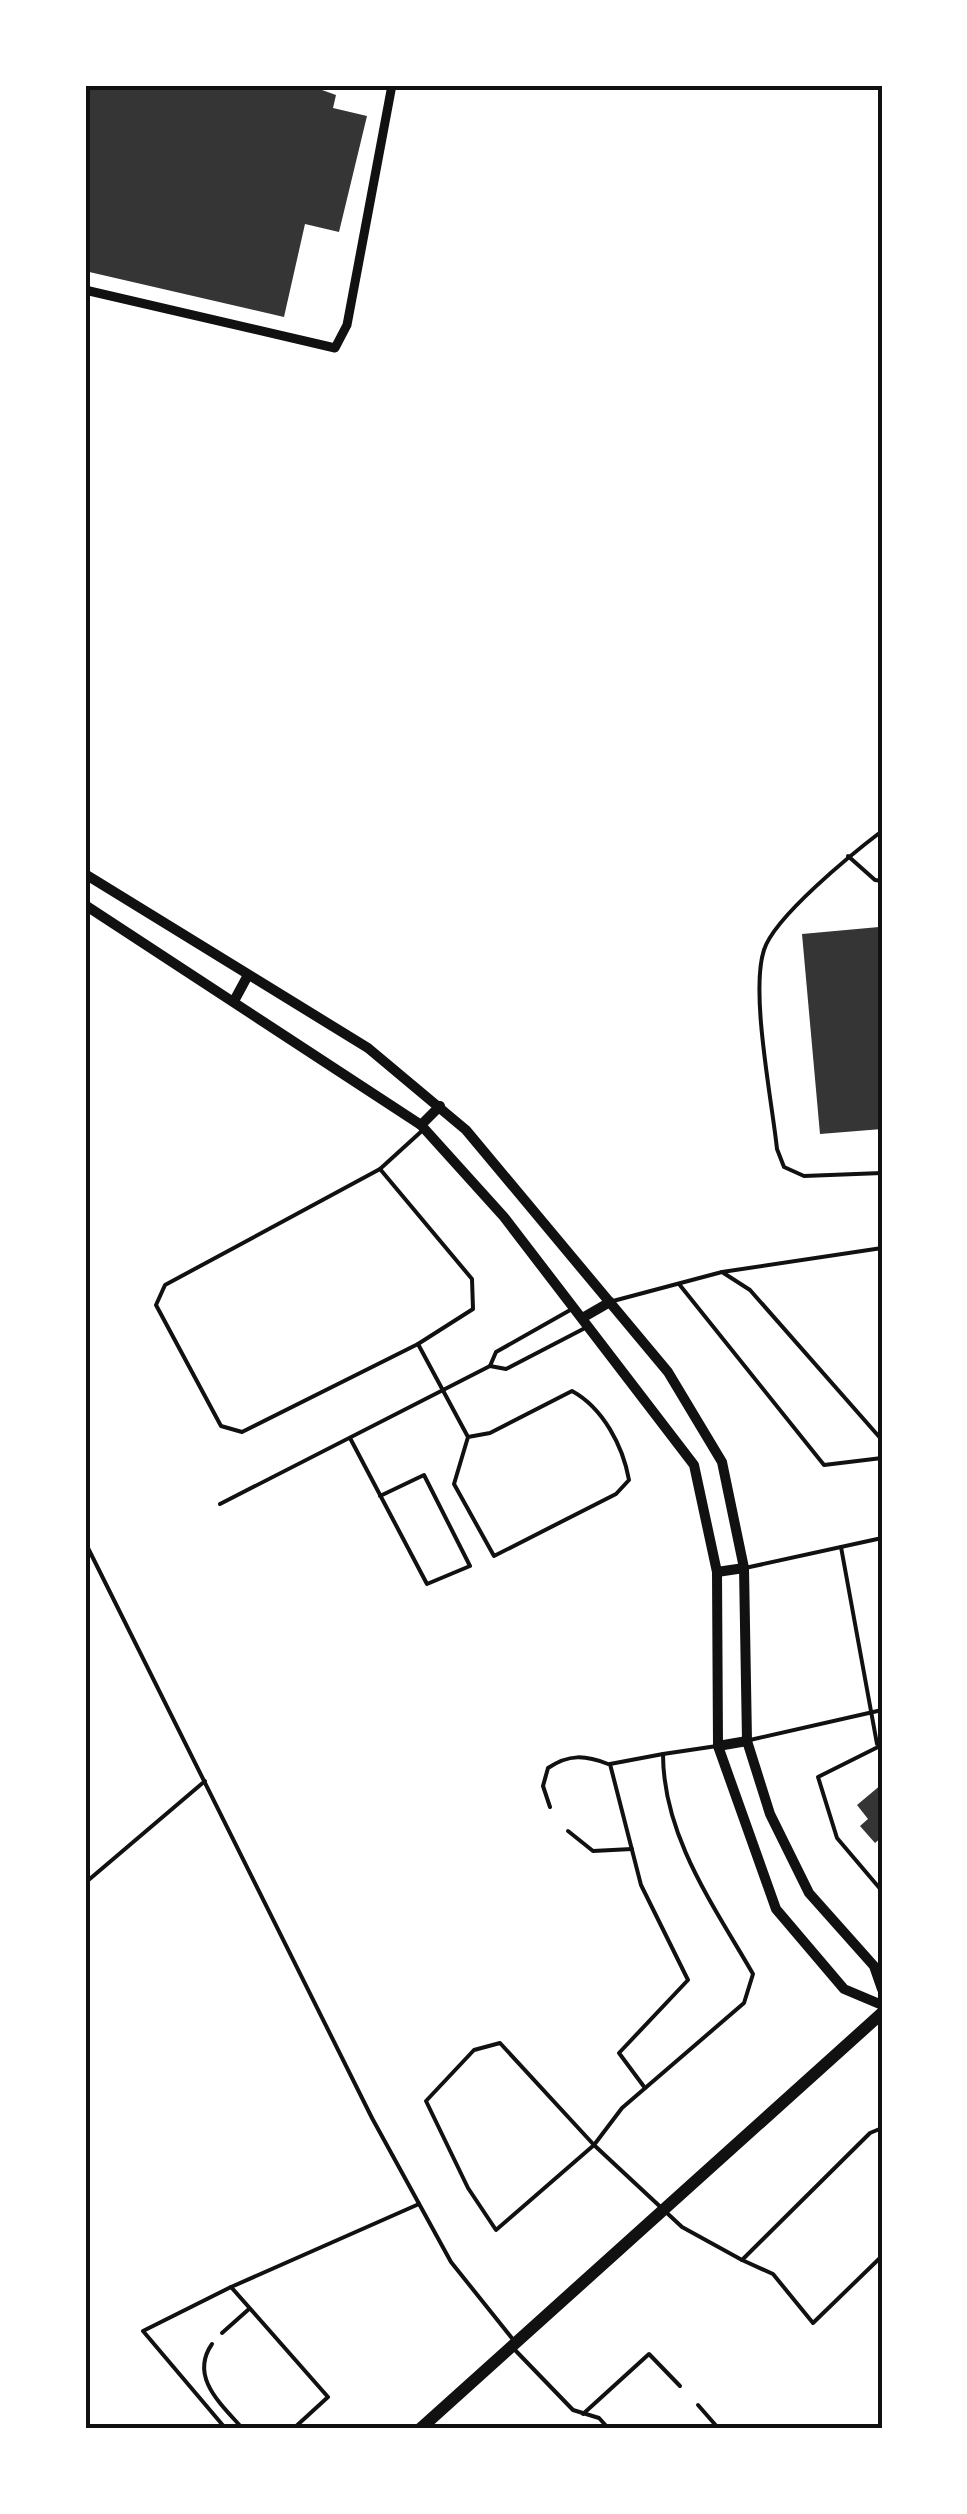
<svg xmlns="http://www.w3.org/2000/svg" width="967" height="2514" font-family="Manrope,sans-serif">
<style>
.building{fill:#353535}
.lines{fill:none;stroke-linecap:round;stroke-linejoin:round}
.service{stroke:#111;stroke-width:4}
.minor{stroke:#111;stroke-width:9}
.tertiary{stroke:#111;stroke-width:10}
.primary{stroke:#111;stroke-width:12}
.neatline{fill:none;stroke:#111;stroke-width:4}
</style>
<rect width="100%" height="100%" fill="#fff"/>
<g class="building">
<path d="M85,85H308L336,95L333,108L367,116L339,232L305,224L284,317L85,271Z"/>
<path d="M879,927L882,1129L820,1134L802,934Z"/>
<path d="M882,1784V1837L875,1843L860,1826L868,1819L857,1805Z"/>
</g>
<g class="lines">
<g class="service">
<path d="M882,831C853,853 774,917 764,950C750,992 772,1101 777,1149L784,1167L804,1176L882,1173"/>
<path d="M848,856L875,880L882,881"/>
<path d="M424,1129L380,1169L472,1279L473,1309L418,1344L468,1437L454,1484L494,1556L616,1494L629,1480C623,1446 603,1408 572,1391L490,1433L468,1437"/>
<path d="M380,1169L165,1285L156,1305L221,1426L242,1432L418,1344"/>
<path d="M722,1272L882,1248"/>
<path d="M679,1284L824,1465L882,1458"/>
<path d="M613,1301L722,1272L750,1290L882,1440"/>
<path d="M572,1309L496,1352L490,1366L506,1369L587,1327"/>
<path d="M350,1438L427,1584L470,1566L424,1475L380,1496"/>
<path d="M220,1504L490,1366"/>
<path d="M85,1542L372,2118L451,2262L515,2342"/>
<path d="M841,1547L877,1744"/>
<path d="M745,1568L882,1538"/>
<path d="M750,1740L882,1710"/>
<path d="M882,1745L818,1777L837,1838L882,1891"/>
<path d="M717,1746L663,1754C663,1836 714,1906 753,1974L744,2003L622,2108L594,2145L682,2227L742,2260L870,2133L882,2128"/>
<path d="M550,1807L543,1786L548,1768C569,1754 585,1755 608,1764"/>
<path d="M568,1831L593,1851L632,1849"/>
<path d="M85,1883L205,1781"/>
<path d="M500,2043L594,2145L496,2230L468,2188L426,2101L474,2050Z"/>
<path d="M645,2088L619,2053L688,1980L641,1885L610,1764L663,1754"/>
<path d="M742,2260L773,2274L813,2323L882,2256"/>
<path d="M231,2287L328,2397L293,2429"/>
<path d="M222,2333L249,2309"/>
<path d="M212,2344C189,2377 221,2404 243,2429"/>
<path d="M515,2350L573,2410L599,2418L609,2429"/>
<path d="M698,2405L719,2429"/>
<path d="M583,2414L649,2354L680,2386"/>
<path d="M226,2429L143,2331L231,2287L419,2204"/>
</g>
<path class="minor" d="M85,290L335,348L347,325L392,85"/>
<g class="tertiary">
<path d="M85,874L368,1048L466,1130L668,1372L722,1462L744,1568L747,1741L770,1814L809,1893L874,1966L882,1989"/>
<path d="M85,905L421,1125L504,1217L694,1465L717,1572L718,1746L776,1909L844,1989L882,2005"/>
<path d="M234,1001L247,977"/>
<path d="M421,1125L440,1106"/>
<path d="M584,1317L610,1302"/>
<path d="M717,1572L744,1568"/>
<path d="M718,1746L747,1741"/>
</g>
<path class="primary" d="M420,2429L882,2013"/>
</g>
<rect width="967" height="2514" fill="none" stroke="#ffffff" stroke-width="175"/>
<rect x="88" y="88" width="792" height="2338" class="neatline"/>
</svg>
